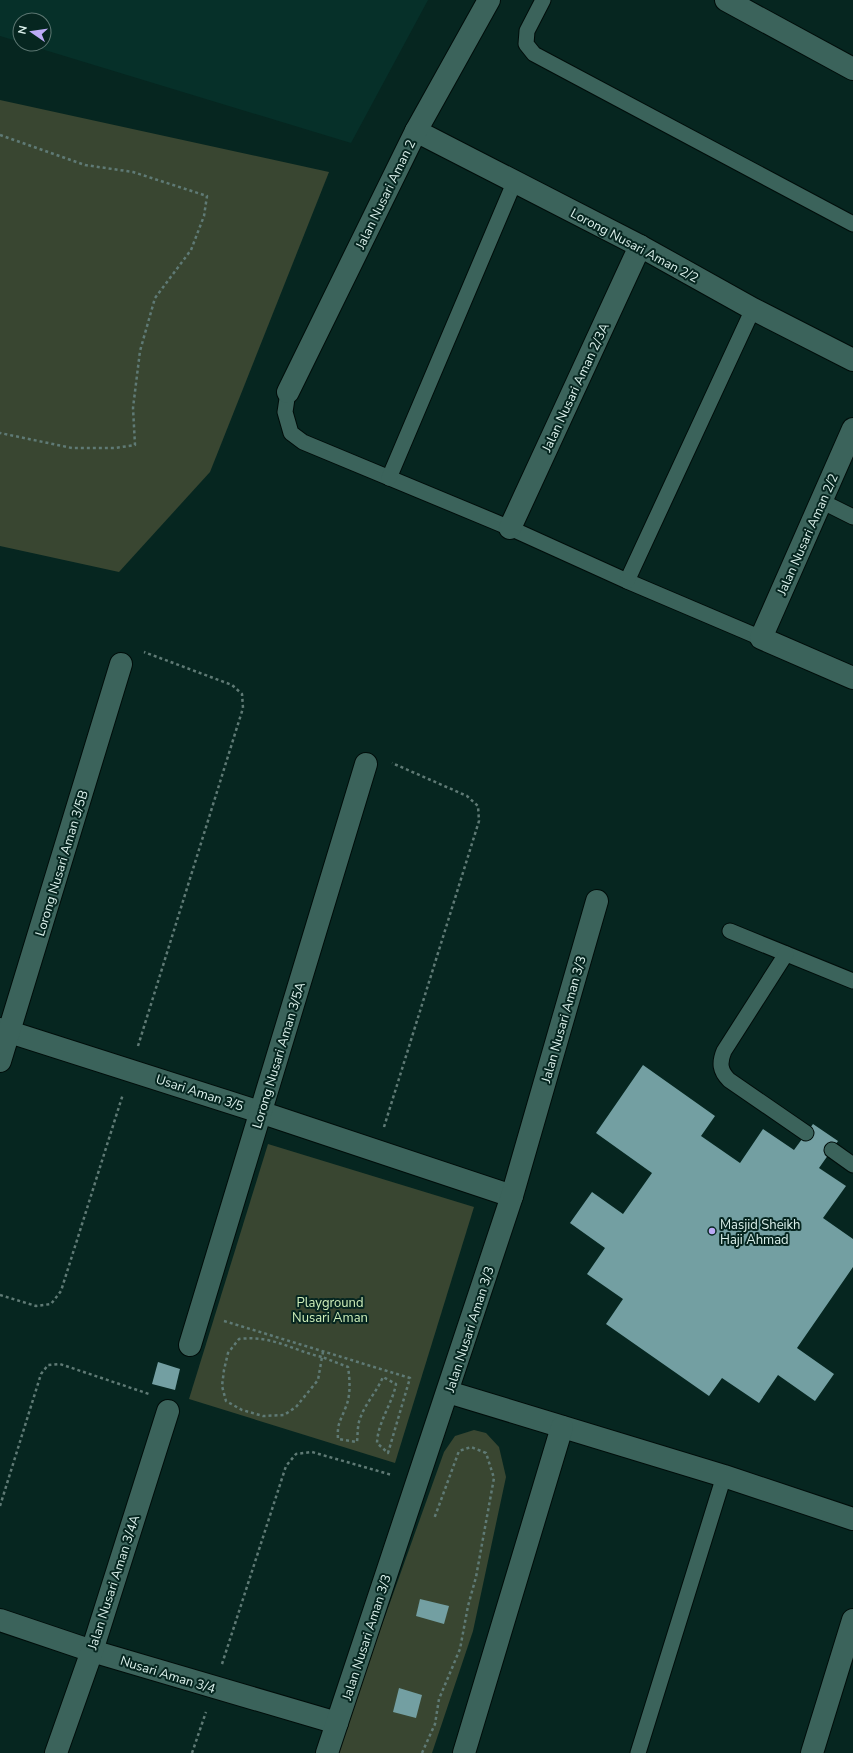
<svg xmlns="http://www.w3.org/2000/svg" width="853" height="1753" font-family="'Nunito Sans',sans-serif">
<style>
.built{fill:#063029}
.green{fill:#394631}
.building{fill:#739fa2}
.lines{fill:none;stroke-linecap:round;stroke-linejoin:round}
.service-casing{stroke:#000d0a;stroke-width:17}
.minor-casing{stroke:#000d0a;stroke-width:24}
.path{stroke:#5f7a75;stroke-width:2.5;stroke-dasharray:3 3;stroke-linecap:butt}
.service{stroke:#3b635b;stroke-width:15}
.minor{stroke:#3b635b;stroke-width:22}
.poi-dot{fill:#bbaaf6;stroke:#062620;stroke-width:1.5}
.labels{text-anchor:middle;stroke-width:4;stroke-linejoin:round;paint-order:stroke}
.street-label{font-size:13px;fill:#dcf1ec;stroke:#062620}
.poi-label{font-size:13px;fill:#dcf1ec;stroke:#062620;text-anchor:start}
.park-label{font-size:13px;fill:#cfefba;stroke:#062620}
</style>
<rect width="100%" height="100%" fill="#062620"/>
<path class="built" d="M0,0H428L351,143L25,44H44V20H20V42L0,36Z"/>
<g class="green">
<path d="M0,100L329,172L210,472L119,572L0,546Z"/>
<path d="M268,1144L474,1207L395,1463L189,1399Z"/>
<path d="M474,1430L486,1433L499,1447L506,1477L473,1631L432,1753H336L444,1452L455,1436Z"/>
</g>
<g class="building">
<path d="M643,1065L715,1116L701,1136L740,1163L763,1129L794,1150L813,1124L838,1141L819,1168L846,1186L823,1218L853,1239V1267L797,1348L834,1374L815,1401L778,1375L759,1403L722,1378L709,1396L606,1324L623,1299L587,1274L605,1248L570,1223L592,1192L623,1214L652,1173L596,1133Z"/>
<path d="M158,1362L180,1369L175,1390L152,1384Z"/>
<path d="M420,1599L449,1606L444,1624L416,1616Z"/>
<path d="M399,1688L422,1695L416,1718L393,1712Z"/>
</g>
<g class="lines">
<g class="service-casing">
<g id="service">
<path d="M543,0L527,31L526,44L534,54L853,224"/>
<path d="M288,392L285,412L291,433L303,442L510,528L627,581L761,638"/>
<path d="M389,478L514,183"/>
<path d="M821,501L853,517"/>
<path d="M627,581L753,309"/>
<path d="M730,931L853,981"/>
<path d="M786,954L724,1051C719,1063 720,1071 729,1080L806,1133"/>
<path d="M832,1150L853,1165"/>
<path d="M638,1753L724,1476"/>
</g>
</g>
<g class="minor-casing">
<g id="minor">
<path d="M726,0L853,69"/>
<path d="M416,131L640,246L753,309L853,360"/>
<path d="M288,392L416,131L489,0"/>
<path d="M853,429L761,638L853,678"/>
<path d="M510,528L640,246"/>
<path d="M0,1029L260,1112L512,1196"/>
<path d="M0,1061L121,664"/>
<path d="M190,1345L366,764"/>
<path d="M448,1392L724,1476L853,1519"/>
<path d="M0,1620L92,1651L337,1723"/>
<path d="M56,1753L92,1651L168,1411"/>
<path d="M327,1753L512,1196L597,901"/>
<path d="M464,1753L562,1427"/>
<path d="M812,1753L853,1620"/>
</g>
</g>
<g class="path">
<path d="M0,135L85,165L133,172L207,196L204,216L191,250L155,298L140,351L133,408L135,445L115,448H72L0,433"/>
<path d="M138,1046L243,708L242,694L232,685L144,652"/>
<path d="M384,1127L479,821L478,806L467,796L392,763"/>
<path d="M0,1295L36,1306L51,1304L61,1291L123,1094"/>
<path d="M224,1321L410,1378L388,1453L377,1443C378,1421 392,1405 396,1384L383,1377C377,1391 366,1403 361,1416C357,1425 358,1433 357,1442L338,1439C337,1424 340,1422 345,1409C351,1396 350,1381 348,1367L322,1357L318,1380L296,1407L284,1415L263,1416L242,1410L226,1401L222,1386L224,1370L228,1353L239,1339C273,1335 291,1350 322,1357L323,1352"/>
<path d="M0,1506L41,1374L48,1365L60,1364L149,1394"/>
<path d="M222,1664L286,1466L296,1454L312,1452L392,1475"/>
<path d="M192,1753L206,1712"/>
<path d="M422,1753L435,1724L439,1699L460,1649L468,1606L476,1577L494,1478L486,1453L471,1447L459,1451L434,1519"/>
</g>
<use href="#service" class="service"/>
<use href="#minor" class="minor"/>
</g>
<circle class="poi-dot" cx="712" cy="1231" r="4"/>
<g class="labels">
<g class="street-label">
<text transform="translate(385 194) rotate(-64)" y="5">Jalan Nusari Aman 2</text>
<text transform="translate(635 245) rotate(28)" y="5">Lorong Nusari Aman 2/2</text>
<text transform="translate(575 387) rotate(-65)" y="5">Jalan Nusari Aman 2/3A</text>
<text transform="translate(807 534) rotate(-66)" y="5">Jalan Nusari Aman 2/2</text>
<text transform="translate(61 863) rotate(-73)" y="5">Lorong Nusari Aman 3/5B</text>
<text transform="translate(563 1019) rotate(-74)" y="5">Jalan Nusari Aman 3/3</text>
<text transform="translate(278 1055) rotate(-73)" y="5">Lorong Nusari Aman 3/5A</text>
<text transform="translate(200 1092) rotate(18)" y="5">Usari Aman 3/5</text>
<text transform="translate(469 1329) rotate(-72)" y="5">Jalan Nusari Aman 3/3</text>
<text transform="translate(113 1582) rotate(-72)" y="5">Jalan Nusari Aman 3/4A</text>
<text transform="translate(366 1637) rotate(-72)" y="5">Jalan Nusari Aman 3/3</text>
<text transform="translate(168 1674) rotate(17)" y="5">Nusari Aman 3/4</text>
</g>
<g class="poi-label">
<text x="720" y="1229">Masjid Sheikh<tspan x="720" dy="15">Haji Ahmad</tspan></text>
</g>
<g class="park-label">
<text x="330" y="1307">Playground<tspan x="330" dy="15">Nusari Aman</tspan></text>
</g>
</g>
<g transform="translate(32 32) rotate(283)"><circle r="19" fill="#062620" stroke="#5c7772"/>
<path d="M0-3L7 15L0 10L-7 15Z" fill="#bbaaf6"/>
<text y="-6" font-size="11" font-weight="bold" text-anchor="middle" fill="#dcf1ec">N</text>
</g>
</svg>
